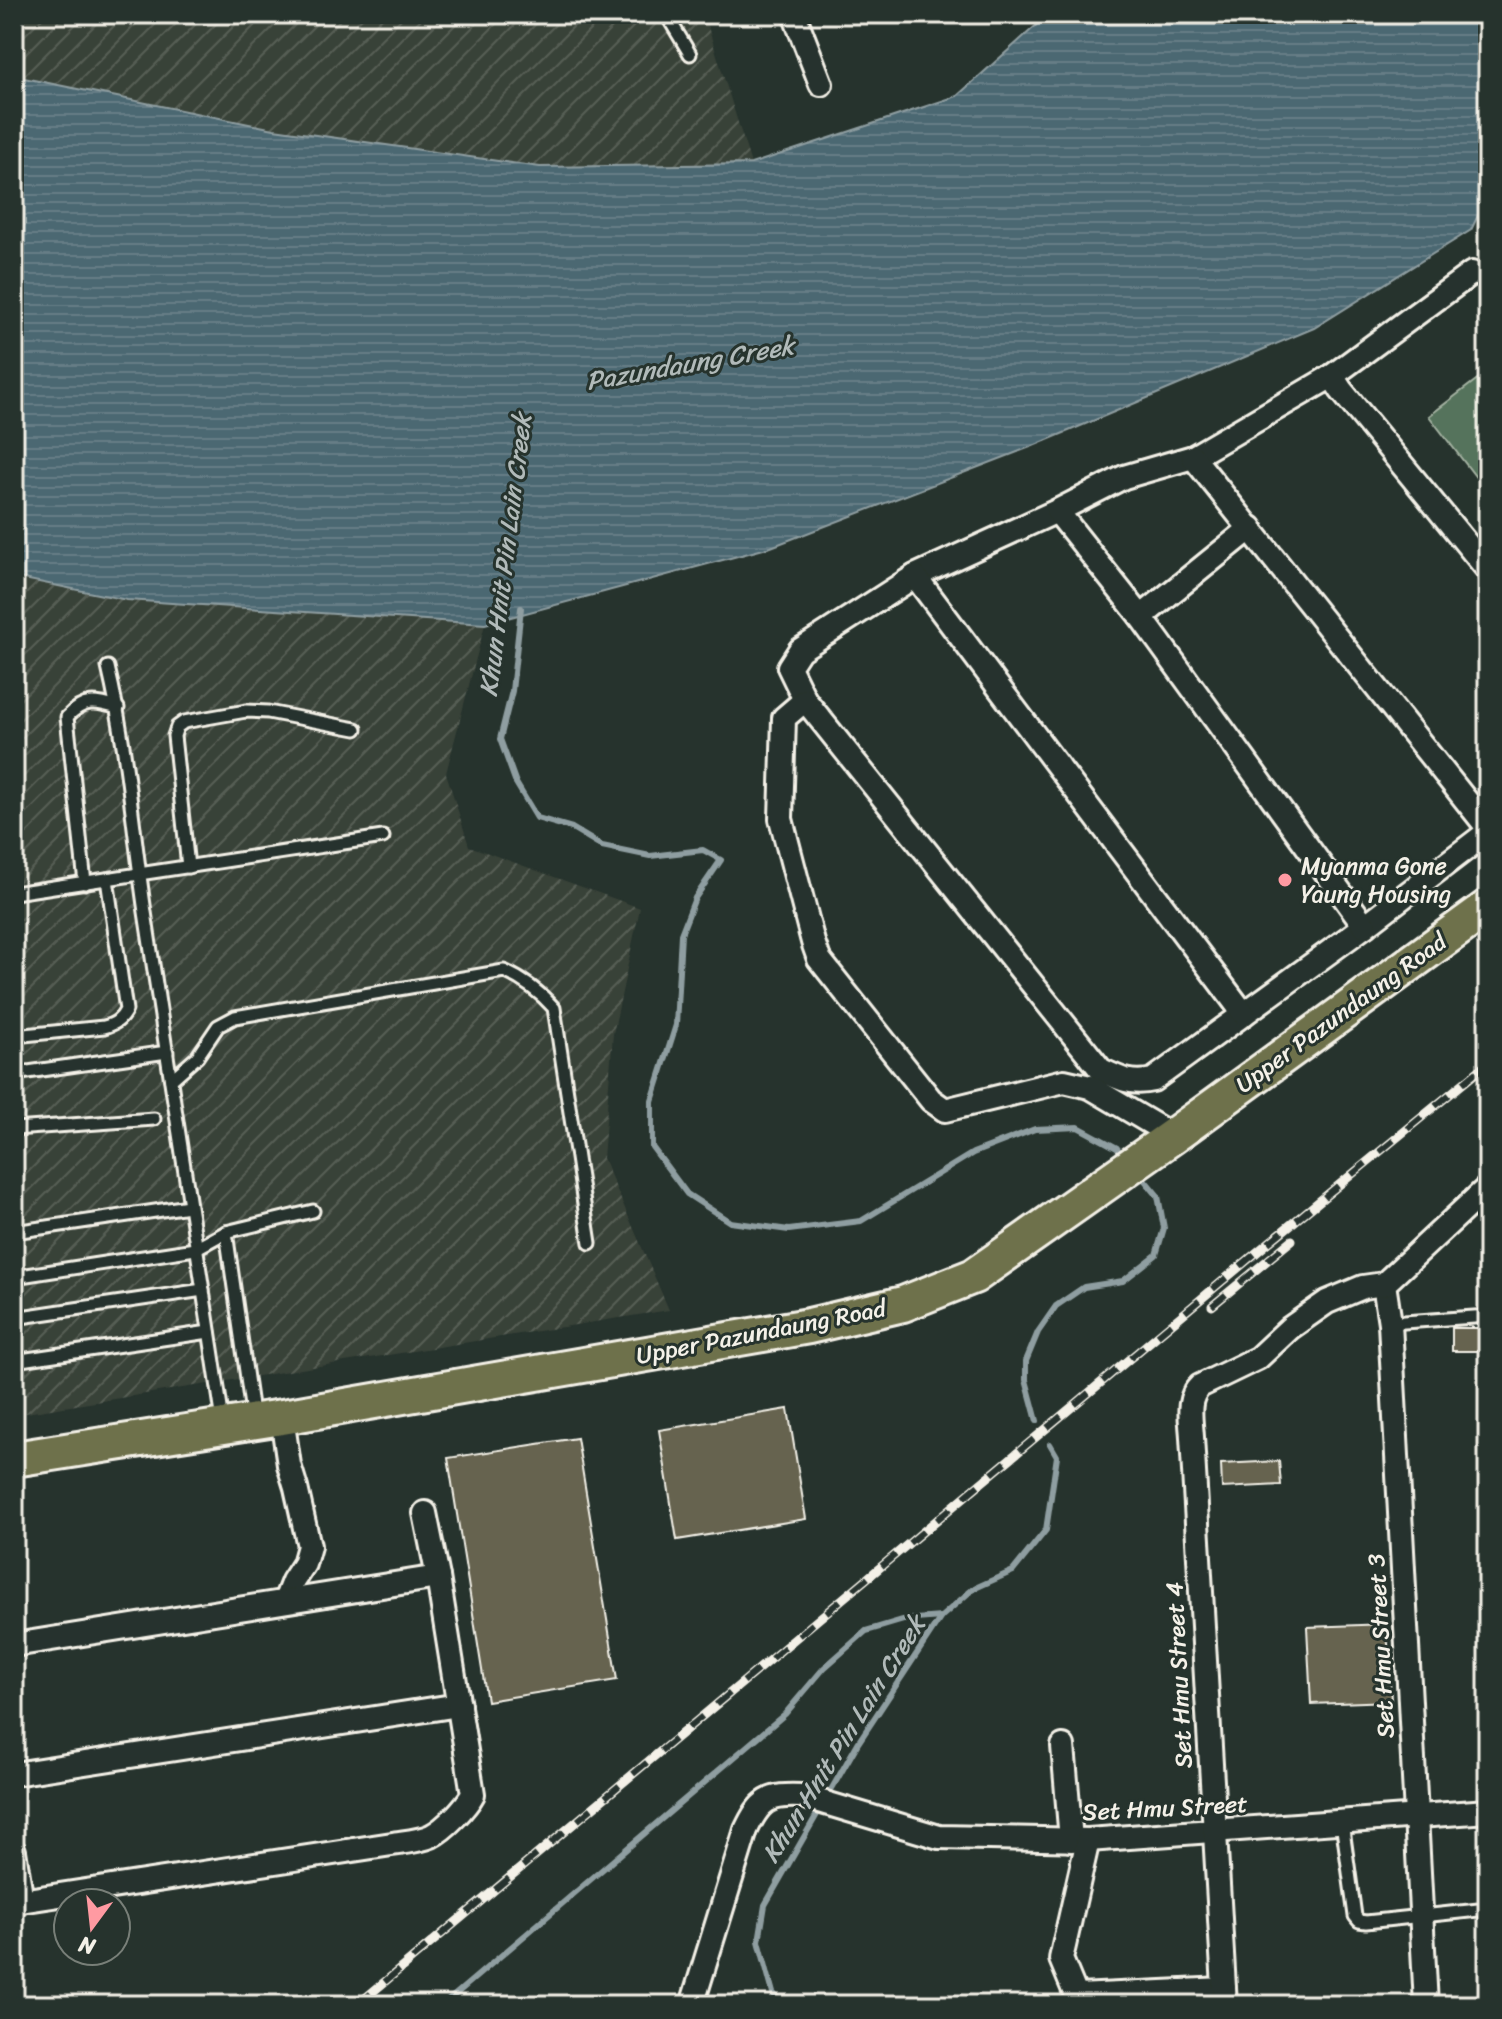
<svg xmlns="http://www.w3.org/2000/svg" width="1502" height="2019" font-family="Sriracha,sans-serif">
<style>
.industrial{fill:url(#industrial-furrows)}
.grass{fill:#55735b;stroke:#a4b2a2;stroke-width:2}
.water{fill:url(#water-rules);stroke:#8f9ea1;stroke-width:2}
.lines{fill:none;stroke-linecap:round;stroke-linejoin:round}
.stream{stroke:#8f9ea1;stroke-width:6}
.building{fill:#666450;stroke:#f4f1e8;stroke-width:2}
.lane-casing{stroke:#f4f1e8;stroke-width:17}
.street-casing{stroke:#f4f1e8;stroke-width:28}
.primary-casing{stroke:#f4f1e8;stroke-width:40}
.lane{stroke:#26332d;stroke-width:11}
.street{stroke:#26332d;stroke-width:22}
.primary{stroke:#6e714b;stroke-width:34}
.rail-casing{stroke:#f4f1e8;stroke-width:9}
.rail{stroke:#26332d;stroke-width:6;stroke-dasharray:18;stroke-linecap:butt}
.poi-dot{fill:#ff9aa2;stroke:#26332d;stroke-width:3}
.labels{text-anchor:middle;stroke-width:6;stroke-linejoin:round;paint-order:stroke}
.poi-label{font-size:24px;fill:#f4f1e8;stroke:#26332d;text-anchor:start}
.street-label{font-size:24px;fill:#f4f1e8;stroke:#26332d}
.water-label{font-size:26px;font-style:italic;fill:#b1bab9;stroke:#26332d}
</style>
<defs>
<pattern id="industrial-furrows" width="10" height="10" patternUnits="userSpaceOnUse" patternTransform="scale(2)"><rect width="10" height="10" fill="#394238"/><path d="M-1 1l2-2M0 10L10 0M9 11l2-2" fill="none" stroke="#565e55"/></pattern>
<pattern id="water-rules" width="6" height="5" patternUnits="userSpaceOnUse" patternTransform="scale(2)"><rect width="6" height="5" fill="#4c6772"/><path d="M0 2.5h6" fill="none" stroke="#667d86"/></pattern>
</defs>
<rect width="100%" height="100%" fill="#26332d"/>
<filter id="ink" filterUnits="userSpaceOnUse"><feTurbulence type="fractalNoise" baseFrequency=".0125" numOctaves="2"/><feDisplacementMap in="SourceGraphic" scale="16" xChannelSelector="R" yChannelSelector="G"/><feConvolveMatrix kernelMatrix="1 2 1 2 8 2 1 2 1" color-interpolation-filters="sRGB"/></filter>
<g filter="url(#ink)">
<g class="industrial">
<path d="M14,14H704L751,164L540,167L274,129L14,76Z"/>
<path d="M14,577L127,600L485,624L446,773L469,846L640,908L613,1034L603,1158L669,1310L14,1415Z"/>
</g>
<path class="grass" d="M1488,371V493L1429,416Z"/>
<path class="water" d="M1049,14H1488V195L1471,230L1314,328L1033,446L771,547L485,624L127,600L14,577V76L274,129L540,167L751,164L957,96Z"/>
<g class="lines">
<g class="stream">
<path d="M521,608L512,691L500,739L516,783L537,818L572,828L602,846L650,856L703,850L721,860L695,898L681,934L676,1025L652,1101V1147L687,1194L730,1222L789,1230L861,1221L973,1153L1035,1129L1078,1127L1117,1148L1125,1158"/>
<path d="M1037,1421L1026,1380V1361L1038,1332L1056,1306L1084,1287L1123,1281L1156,1255L1164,1228L1158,1196L1138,1172"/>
<path d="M443,2005L785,1714L824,1668L866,1631L903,1620L941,1617"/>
<path d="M783,2005L773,1993L759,1941L765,1905L858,1743L941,1617L973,1589L1013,1571L1046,1530L1057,1456L1050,1444"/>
</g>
</g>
<g class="building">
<rect x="1452" y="1328" width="36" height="23"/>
<path d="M788,1409L806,1519L677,1540L659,1430Z"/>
<path d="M577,1438L617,1680L487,1701L448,1458Z"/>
<path d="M1279,1461L1281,1485L1222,1488L1221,1464Z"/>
<path d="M1387,1624L1391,1701L1311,1704L1307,1627Z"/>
</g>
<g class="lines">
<g class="lane-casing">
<g id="lane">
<path d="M666,14L690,54"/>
<path d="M108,667C127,747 133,831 145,912C171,1082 197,1251 223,1421"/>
<path d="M188,867L174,736L177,727L184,722L246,711L268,712L356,729"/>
<path d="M85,883L67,717C84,699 95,701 118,708"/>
<path d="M14,893L383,837"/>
<path d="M14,1036L104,1027C115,1024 121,1020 126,1010L107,879"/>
<path d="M14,1074L167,1052"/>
<path d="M171,1080L197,1057L218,1026L235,1017L504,971C524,980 540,992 554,1008L590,1243"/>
<path d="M14,1129L154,1119"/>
<path d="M14,1232L189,1206"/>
<path d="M226,1232L253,1420"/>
<path d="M14,1277L195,1249L226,1232L313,1211"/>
<path d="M14,1318L203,1290"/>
<path d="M1390,1323L1488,1316"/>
<path d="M14,1361L209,1332"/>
<path d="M1342,1822L1355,1916L1359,1921L1366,1922L1488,1909"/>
</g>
</g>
<g class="street-casing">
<g id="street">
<path d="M794,14L821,84"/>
<path d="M1472,273L1332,376L1193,457L1124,477L1057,511L915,576L800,650L789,667L805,700L1101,1070C1120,1079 1132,1085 1153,1080L1365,926L1488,832"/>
<path d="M1332,376L1341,390L1488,570"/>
<path d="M1193,457L1488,828"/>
<path d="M1057,511L1141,617L1365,926"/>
<path d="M915,576L1244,1014"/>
<path d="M1141,617L1251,528"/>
<path d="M805,700L784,718L781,819L813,942L819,959L931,1100L945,1110L1064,1081L1090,1087L1173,1136"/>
<path d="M1384,1284L1390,1323L1426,2005"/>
<path d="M282,1417L289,1465L296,1488L309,1546L304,1564L293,1581L285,1601"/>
<path d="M14,1645L438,1577"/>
<path d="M1063,1746L1071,1840"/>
<path d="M14,1774L459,1705"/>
<path d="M14,1851L22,1901"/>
<path d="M14,1902L392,1844C404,1842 420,1841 431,1836C445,1829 466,1807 473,1794L438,1577L425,1513"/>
<path d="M1078,1996L1224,1989"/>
<path d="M692,2005L746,1830C760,1800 769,1794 802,1796L939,1837L1088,1840L1488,1811"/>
<path d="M1080,2005L1061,1959L1088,1840"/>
<path d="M1225,2005L1192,1437C1191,1419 1186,1399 1200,1386L1258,1358L1290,1328L1327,1302L1363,1287L1384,1284L1488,1187"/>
</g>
</g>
<g class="primary-casing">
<path id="primary" d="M14,1459L282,1417L809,1326L903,1304L974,1276L1173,1136L1488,907"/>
</g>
<use href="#lane" class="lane"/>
<use href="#street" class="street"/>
<use href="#primary" class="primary"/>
<g class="rail-casing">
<g id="rail">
<path d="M1212,1306L1292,1240"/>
<path d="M357,2005L1256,1253L1488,1063"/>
</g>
</g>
<use href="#rail" class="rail"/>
</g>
</g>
<circle class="poi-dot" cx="1285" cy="880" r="8"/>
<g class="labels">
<g class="poi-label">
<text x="1301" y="874">Myanma Gone<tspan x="1301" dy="28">Yaung Housing</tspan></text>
</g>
<g class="street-label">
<text transform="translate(1341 1013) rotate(-36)" y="8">Upper Pazundaung Road</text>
<text transform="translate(761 1332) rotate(-11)" y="8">Upper Pazundaung Road</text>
<text transform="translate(1381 1646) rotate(-93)" y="8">Set Hmu Street 3</text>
<text transform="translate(1179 1675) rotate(-93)" y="8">Set Hmu Street 4</text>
<text transform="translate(1165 1808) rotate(-3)" y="8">Set Hmu Street</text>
</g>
<g class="water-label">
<text transform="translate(690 363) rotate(-10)" y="9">Pazundaung Creek</text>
<text transform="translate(505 555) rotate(-83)" y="9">Khun Hnit Pin Lain Creek</text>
<text transform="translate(843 1739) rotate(-58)" y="9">Khun Hnit Pin Lain Creek</text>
</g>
</g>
<rect width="1502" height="2019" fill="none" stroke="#26332d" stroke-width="48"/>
<rect x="24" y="24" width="1454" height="1971" fill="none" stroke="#f4f1e8" stroke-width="3" filter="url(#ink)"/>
<g transform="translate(92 1927) rotate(195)"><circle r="38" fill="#26332d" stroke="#787f78" stroke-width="2"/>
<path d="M0-6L14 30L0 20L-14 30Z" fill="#ff9aa2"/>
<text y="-12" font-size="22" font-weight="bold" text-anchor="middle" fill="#f4f1e8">N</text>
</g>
</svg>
